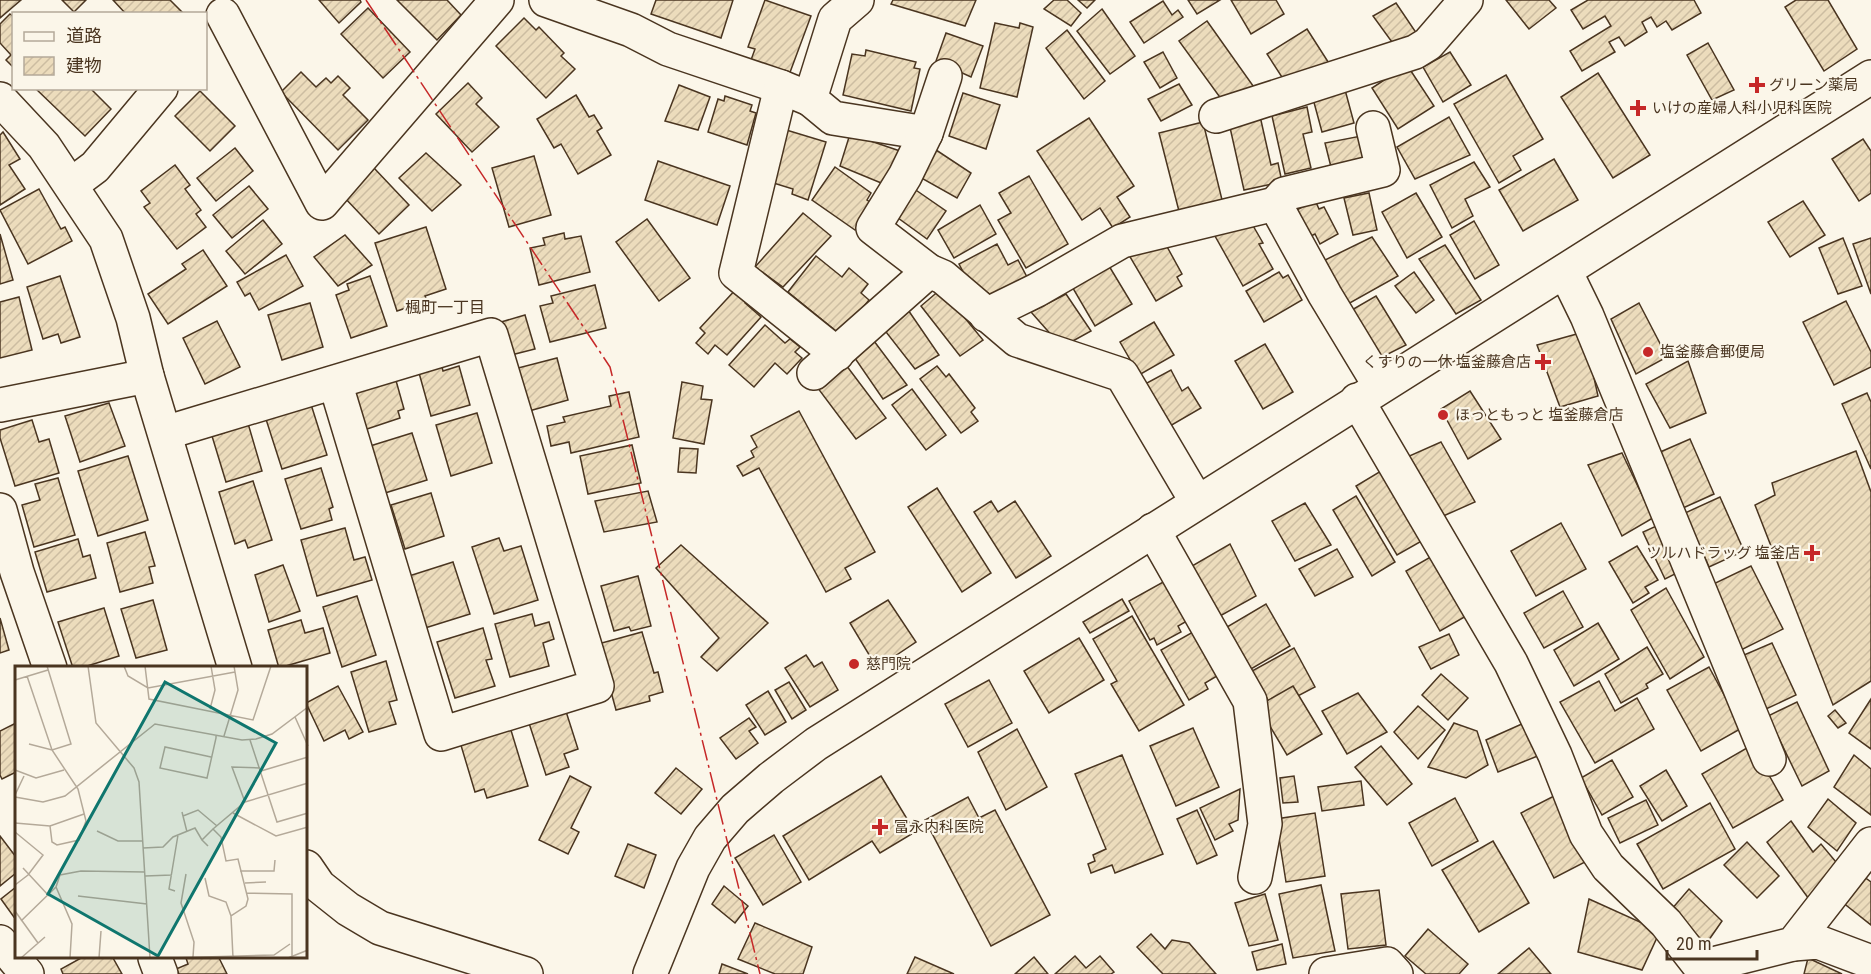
<svg xmlns="http://www.w3.org/2000/svg" width="1871" height="974" font-family="'Roboto Condensed','Noto Sans JP',sans-serif">
<style>
.building{fill:url(#building-hatch);stroke:#4a3520;stroke-width:1.5}
.lines{fill:none;stroke-linecap:round;stroke-linejoin:round}
.minor-casing{stroke:#4a3520;stroke-width:36}
.minor{stroke:#fbf6e9;stroke-width:33}
.power{stroke:#c62828;stroke-width:1.5;stroke-dasharray:21 4.5 3 4.5;stroke-linecap:butt}
.poi-dot{fill:#c62828;stroke:#fbf6e9;stroke-width:2}
.labels{text-anchor:middle;stroke-width:4.5;stroke-linejoin:round;paint-order:stroke}
.poi-label{font-size:15px;fill:#4a3520;stroke:#fbf6e9;text-anchor:start}
.neighbourhood-label{font-size:16px;fill:#4a3520;stroke:#fbf6e9}
.inset-road{fill:none;stroke:#b4a999;stroke-width:1.5}
.view{fill:#0f766e;fill-opacity:0.15;stroke:#0f766e;stroke-width:3}
.inset-edge{fill:none;stroke:#4a3520;stroke-width:3}
</style>
<defs>
<pattern id="building-hatch" width="6" height="6" patternUnits="userSpaceOnUse" patternTransform="scale(1.5)"><rect width="6" height="6" fill="#ecdcbc"/><path d="M-1 1l2-2M0 6l6-6M5 7l2-2" fill="none" stroke="#ccbda1"/></pattern>
</defs>
<rect width="100%" height="100%" fill="#fbf6e9"/>
<g class="building">
<path d="M0,0H21L0,18Z"/>
<path d="M62,0H86L74,12Z"/>
<path d="M113,0H170L183,13L126,14Z"/>
<path d="M319,0H360L361,2L339,23Z"/>
<path d="M397,0H447L461,15L437,40Z"/>
<path d="M656,0H733L721,38L651,14Z"/>
<path d="M765,0L811,16L789,75L751,60L755,49L748,47Z"/>
<path d="M893,0H976L965,26L891,4Z"/>
<path d="M1054,0H1067L1081,13L1071,26L1044,9Z"/>
<path d="M1078,0H1095L1087,8Z"/>
<path d="M1188,0H1220L1197,14Z"/>
<path d="M1231,0H1276L1284,14L1251,34Z"/>
<path d="M1506,0H1549L1556,8L1529,29Z"/>
<path d="M1588,0H1694L1701,13L1672,30L1666,21L1657,27L1651,17L1642,22L1647,32L1625,46L1619,37L1609,42L1615,52L1582,71L1570,51L1611,26L1605,16L1583,29L1571,10Z"/>
<path d="M1796,0H1828L1857,49L1824,71L1785,7Z"/>
<path d="M1163,1L1172,15L1178,10L1183,17L1144,43L1130,22Z"/>
<path d="M1396,3L1417,34L1397,49L1373,16Z"/>
<path d="M368,8L410,52L383,78L341,34Z"/>
<path d="M1102,9L1135,56L1110,74L1077,31Z"/>
<path d="M10,14L14,17V68L6,60L11,55L0,43V24Z"/>
<path d="M524,18L536,30L539,27L564,53L561,56L575,69L546,98L496,46Z"/>
<path d="M1207,21L1256,90L1227,107L1179,41Z"/>
<path d="M995,23L1019,28L1020,23L1033,27L1017,97L980,88Z"/>
<path d="M1307,29L1332,68L1289,88L1267,54Z"/>
<path d="M1067,30L1105,81L1084,99L1046,48Z"/>
<path d="M946,33L983,46L971,77L936,61Z"/>
<path d="M1708,43L1734,90L1712,100L1687,55Z"/>
<path d="M866,50L916,62L914,68L920,69L911,111L843,95L852,54L865,56Z"/>
<path d="M1163,52L1177,78L1160,88L1144,62Z"/>
<path d="M1450,52L1471,85L1443,102L1423,67Z"/>
<path d="M1407,65L1434,106L1398,129L1372,88Z"/>
<path d="M301,72L316,87L326,78L331,83L338,76L350,88L343,95L368,120L338,150L281,92Z"/>
<path d="M1598,73L1650,155L1613,178L1561,97Z"/>
<path d="M1506,75L1543,139L1513,156L1521,170L1499,183L1454,104Z"/>
<path d="M468,83L482,98L476,104L499,127L472,152L436,114Z"/>
<path d="M1179,84L1192,105L1161,121L1148,99Z"/>
<path d="M679,85L710,97L698,130L665,121Z"/>
<path d="M1344,86L1354,123L1322,132L1312,95Z"/>
<path d="M35,88H90L111,109L85,136Z"/>
<path d="M200,91L235,126L210,151L175,116Z"/>
<path d="M963,93L1000,105L986,149L949,136Z"/>
<path d="M576,95L589,117L594,115L602,128L597,131L611,155L578,174L561,144L554,148L537,119Z"/>
<path d="M725,96L752,105L750,111L756,113L747,145L708,132L718,99L724,101Z"/>
<path d="M1307,107L1312,132L1303,134L1311,168L1285,174L1272,116Z"/>
<path d="M1260,116L1271,165L1278,163L1282,182L1244,190L1229,123Z"/>
<path d="M1449,117L1470,155L1415,179L1397,147Z"/>
<path d="M1089,118L1134,186L1117,197L1130,217L1113,228L1100,208L1082,220L1037,151Z"/>
<path d="M1203,122L1224,208L1181,219L1159,133Z"/>
<path d="M783,129L826,142L808,200L792,194L793,189L767,181Z"/>
<path d="M3,132L20,159L9,165L25,189L0,205V135Z"/>
<path d="M850,134L900,151L886,185L840,166Z"/>
<path d="M1361,136L1368,162L1332,171L1325,143Z"/>
<path d="M1863,139L1871,151V193L1859,201L1832,159Z"/>
<path d="M930,146L971,173L957,198L916,175Z"/>
<path d="M235,148L253,171L216,201L197,178Z"/>
<path d="M426,153L461,185L432,211L399,178Z"/>
<path d="M534,156L551,215L509,227L492,168Z"/>
<path d="M1554,159L1578,200L1523,231L1499,190Z"/>
<path d="M658,161L730,186L717,225L645,200Z"/>
<path d="M1474,162L1490,187L1465,199L1473,216L1452,228L1430,185Z"/>
<path d="M175,165L190,185L185,189L201,210L196,214L206,227L177,249L144,207L150,203L141,191Z"/>
<path d="M835,167L871,193L867,200L873,204L855,230L812,200Z"/>
<path d="M374,168L409,205L379,234L344,197Z"/>
<path d="M1029,176L1068,244L1026,268L998,220L1011,213L999,193Z"/>
<path d="M249,186L268,209L232,238L213,215Z"/>
<path d="M910,186L946,211L927,239L894,215Z"/>
<path d="M39,189L61,229L65,227L72,241L28,264L0,210Z"/>
<path d="M1369,193L1377,230L1353,235L1344,198Z"/>
<path d="M1416,193L1442,237L1407,258L1382,212Z"/>
<path d="M1315,200L1319,209L1324,207L1338,234L1320,244L1315,234L1307,238L1293,212Z"/>
<path d="M1803,201L1825,235L1790,257L1768,222Z"/>
<path d="M980,205L996,234L954,258L938,230Z"/>
<path d="M803,213L831,236L783,287L755,267Z"/>
<path d="M1248,217L1263,243L1259,244L1273,269L1243,286L1215,236Z"/>
<path d="M647,219L690,278L659,301L616,242Z"/>
<path d="M263,220L282,244L245,274L226,251Z"/>
<path d="M1474,221L1499,265L1475,279L1450,235Z"/>
<path d="M426,227L446,289L425,296L427,301L397,311L375,243Z"/>
<path d="M564,233L565,239L581,236L590,272L539,285L530,248L545,245L543,238Z"/>
<path d="M0,234L13,280L0,284Z"/>
<path d="M345,235L372,265L338,286L314,257Z"/>
<path d="M1372,237L1398,276L1348,304L1325,260Z"/>
<path d="M1843,238L1862,286L1838,294L1819,248Z"/>
<path d="M1871,238V294L1853,244Z"/>
<path d="M1165,243L1182,274L1177,277L1182,286L1156,301L1126,250Z"/>
<path d="M997,244L1008,265L1018,260L1028,279L991,299L988,293L977,298L959,264Z"/>
<path d="M1445,245L1481,300L1456,314L1419,259Z"/>
<path d="M203,250L227,286L168,324L148,294L186,269L182,264Z"/>
<path d="M286,255L303,286L259,310L250,293L245,296L237,282Z"/>
<path d="M816,256L842,277L849,268L868,284L861,293L869,300L841,335L788,292Z"/>
<path d="M1103,256L1132,304L1095,326L1067,278Z"/>
<path d="M1279,272L1283,278L1288,275L1302,300L1264,322L1246,291Z"/>
<path d="M1414,272L1434,300L1416,313L1395,286Z"/>
<path d="M60,276L80,337L61,343L58,334L43,339L27,287Z"/>
<path d="M370,276L387,326L351,338L336,295L349,290L347,284Z"/>
<path d="M595,285L606,328L550,342L540,306L553,303L551,296Z"/>
<path d="M737,288L748,299L745,303L761,317L727,355L715,345L708,354L696,343L705,333L700,328Z"/>
<path d="M941,289L983,340L960,356L921,306Z"/>
<path d="M1066,294L1091,331L1062,347L1031,312Z"/>
<path d="M1376,296L1406,345L1380,358L1350,311Z"/>
<path d="M19,297L32,350L0,358V302Z"/>
<path d="M1846,301L1871,352V367L1834,385L1803,322Z"/>
<path d="M310,303L323,347L282,360L268,315Z"/>
<path d="M1639,303L1667,357L1636,374L1611,319Z"/>
<path d="M904,304L939,355L915,369L879,323Z"/>
<path d="M525,315L535,349L511,355L501,322Z"/>
<path d="M217,321L240,367L205,384L183,338Z"/>
<path d="M1154,322L1174,355L1139,375L1120,342Z"/>
<path d="M765,325L785,343L790,339L800,347L795,352L802,358L787,374L775,363L754,387L729,365Z"/>
<path d="M1584,332L1598,396L1560,407L1537,345Z"/>
<path d="M871,337L907,385L883,399L850,351Z"/>
<path d="M1265,344L1293,392L1263,409L1235,361Z"/>
<path d="M439,355L443,371L459,366L470,405L431,416L416,362Z"/>
<path d="M557,358L568,400L529,411L518,368Z"/>
<path d="M1688,361L1706,413L1670,428L1646,384Z"/>
<path d="M846,365L886,418L856,439L817,387Z"/>
<path d="M937,366L946,377L949,374L975,408L971,412L978,421L961,433L920,379Z"/>
<path d="M1171,370L1182,391L1188,387L1201,408L1170,426L1145,384Z"/>
<path d="M395,377L404,409L398,411L400,418L364,430L352,391Z"/>
<path d="M682,382L703,386L701,399L712,400L704,444L673,438Z"/>
<path d="M912,389L946,435L926,450L892,405Z"/>
<path d="M1470,391L1501,439L1468,459L1441,409Z"/>
<path d="M629,392L639,437L571,453L569,442L551,446L547,426L565,422L563,417L611,406L609,396Z"/>
<path d="M1867,393L1871,402V469L1842,404Z"/>
<path d="M309,398L327,455L282,469L264,413Z"/>
<path d="M109,403L125,446L80,462L65,416Z"/>
<path d="M799,411L875,552L845,568L851,579L826,592L759,468L743,476L737,466L754,457L751,451L757,447L751,436Z"/>
<path d="M477,413L492,463L451,476L436,425Z"/>
<path d="M32,420L39,442L49,439L59,473L15,486L0,438V430Z"/>
<path d="M247,420L262,471L226,482L212,436L224,433L222,427Z"/>
<path d="M412,433L427,480L385,493L370,446Z"/>
<path d="M1690,439L1714,494L1683,508L1658,453Z"/>
<path d="M1441,442L1475,502L1441,517L1407,457Z"/>
<path d="M632,445L641,483L588,494L580,456Z"/>
<path d="M680,448L698,449L696,473L678,472Z"/>
<path d="M1856,451L1871,492V681L1833,705L1755,505L1775,495L1772,483Z"/>
<path d="M1622,453L1653,518L1622,536L1588,465Z"/>
<path d="M128,456L148,520L98,536L78,471Z"/>
<path d="M321,468L333,507L329,509L332,520L301,529L285,479Z"/>
<path d="M1386,468L1427,538L1397,555L1356,486Z"/>
<path d="M58,478L75,535L34,547L22,505L40,500L35,484Z"/>
<path d="M253,481L272,540L248,548L245,540L235,544L219,492Z"/>
<path d="M937,488L991,573L962,592L908,507Z"/>
<path d="M648,491L657,522L604,532L595,501Z"/>
<path d="M431,493L444,536L405,549L391,505Z"/>
<path d="M1356,496L1395,562L1372,576L1333,510Z"/>
<path d="M1720,497L1744,551L1709,567L1685,513Z"/>
<path d="M991,501L998,512L1015,501L1051,556L1016,578L974,512Z"/>
<path d="M1305,503L1331,545L1295,561L1272,521Z"/>
<path d="M1561,523L1586,569L1536,596L1511,551Z"/>
<path d="M1663,523L1681,571L1665,579L1643,532Z"/>
<path d="M345,528L354,560L365,557L372,580L317,596L301,540Z"/>
<path d="M145,532L155,566L149,567L153,583L120,592L107,543Z"/>
<path d="M499,538L504,551L521,546L538,600L494,614L472,547Z"/>
<path d="M78,539L83,557L90,555L96,578L47,592L35,552Z"/>
<path d="M1230,544L1256,596L1220,616L1192,566Z"/>
<path d="M681,545L768,623L717,671L701,657L719,638L656,568Z"/>
<path d="M1637,546L1658,580L1645,587L1649,593L1633,603L1609,562Z"/>
<path d="M1337,549L1353,577L1315,596L1299,569Z"/>
<path d="M1434,555L1468,615L1440,631L1406,571Z"/>
<path d="M453,562L470,614L425,628L409,576Z"/>
<path d="M283,565L300,611L269,622L255,575Z"/>
<path d="M1751,566L1783,629L1739,651L1707,587Z"/>
<path d="M638,576L651,626L631,631L629,627L614,631L601,586Z"/>
<path d="M1165,581L1187,621L1178,626L1181,632L1157,645L1154,638L1150,640L1129,601Z"/>
<path d="M1666,588L1704,657L1670,679L1631,610Z"/>
<path d="M1563,591L1583,627L1544,648L1524,613Z"/>
<path d="M357,596L376,655L342,667L323,607Z"/>
<path d="M1122,599L1129,611L1090,633L1083,622Z"/>
<path d="M153,600L167,650L136,658L121,609Z"/>
<path d="M888,600L916,642L877,668L850,623Z"/>
<path d="M1266,604L1290,646L1251,669L1227,627Z"/>
<path d="M104,608L119,656L81,668H73L58,622Z"/>
<path d="M532,614L535,626L549,622L554,639L543,643L549,666L510,677L495,624Z"/>
<path d="M1132,616L1184,705L1139,731L1111,684L1117,681L1093,639Z"/>
<path d="M0,618L9,650L0,653Z"/>
<path d="M301,620L305,633L323,628L330,653L279,668L268,630Z"/>
<path d="M1598,623L1619,659L1574,686L1554,650Z"/>
<path d="M483,628L492,659L486,660L495,686L455,698L437,642Z"/>
<path d="M642,632L654,673L658,672L663,692L649,696L650,701L616,710L598,644Z"/>
<path d="M1193,632L1217,676L1205,683L1208,689L1189,700L1161,650Z"/>
<path d="M1449,634L1459,655L1431,669L1419,647Z"/>
<path d="M1079,638L1104,680L1049,713L1024,671Z"/>
<path d="M1772,643L1796,695L1766,709L1750,673L1737,658Z"/>
<path d="M1647,647L1663,674L1646,684L1648,688L1621,703L1605,674Z"/>
<path d="M1294,648L1315,687L1273,709L1252,671Z"/>
<path d="M806,655L814,667L822,662L838,690L810,707L785,668Z"/>
<path d="M386,661L397,700L389,702L396,724L369,732L351,672Z"/>
<path d="M1709,667L1742,728L1701,751L1667,690Z"/>
<path d="M1441,674L1468,698L1448,720L1422,695Z"/>
<path d="M989,680L1012,723L968,747L945,704Z"/>
<path d="M1599,681L1615,711L1637,698L1654,729L1595,763L1560,702Z"/>
<path d="M789,682L806,710L792,719L775,690Z"/>
<path d="M338,686L363,732L349,739L345,730L324,741L306,703Z"/>
<path d="M1293,686L1322,734L1287,755L1258,706Z"/>
<path d="M768,691L786,722L765,735L746,705Z"/>
<path d="M1358,693L1387,732L1347,754L1322,711Z"/>
<path d="M1871,699V749L1849,733Z"/>
<path d="M563,702L578,749L564,754L569,767L546,775L526,714Z"/>
<path d="M1797,702L1829,771L1802,786L1768,716Z"/>
<path d="M1418,706L1445,730L1418,759L1394,732Z"/>
<path d="M1835,710L1846,723L1838,728L1828,716Z"/>
<path d="M749,718L756,727L749,731L758,743L736,759L720,738Z"/>
<path d="M16,723V772L2,779L0,775V731Z"/>
<path d="M1454,723L1477,731L1488,765L1466,778L1428,767Z"/>
<path d="M1524,723L1540,755L1498,772L1486,740Z"/>
<path d="M510,727L528,786L487,798L484,789L475,792L460,742Z"/>
<path d="M1193,728L1219,787L1176,806L1150,746Z"/>
<path d="M1017,729L1047,787L1006,810L978,752Z"/>
<path d="M1752,745L1783,800L1733,828L1702,774Z"/>
<path d="M1381,746L1412,784L1387,805L1355,767Z"/>
<path d="M1122,755L1163,854L1115,873L1112,865L1091,873L1088,864L1095,861L1093,855L1106,849L1075,774Z"/>
<path d="M1854,755L1871,769V815L1834,787Z"/>
<path d="M1612,760L1633,797L1602,815L1581,778Z"/>
<path d="M676,768L702,789L681,814L655,793Z"/>
<path d="M1666,770L1687,806L1662,821L1640,786Z"/>
<path d="M570,776L591,787L571,828L579,832L568,854L539,840Z"/>
<path d="M881,776L915,832L880,853L872,841L809,880L783,836Z"/>
<path d="M1294,776L1298,802L1283,803L1280,778Z"/>
<path d="M1361,781L1364,805L1322,811L1318,787Z"/>
<path d="M1240,789L1238,820L1229,824L1233,831L1215,840L1200,808Z"/>
<path d="M1554,796L1587,861L1554,878L1521,813Z"/>
<path d="M968,797L979,818L995,810L1050,915L991,946L925,820Z"/>
<path d="M1455,798L1478,841L1432,866L1409,823Z"/>
<path d="M1828,799L1856,823L1837,851L1808,827Z"/>
<path d="M1646,800L1658,825L1620,843L1608,818Z"/>
<path d="M1710,803L1735,849L1663,889L1637,844Z"/>
<path d="M1197,810L1217,855L1197,864L1177,819Z"/>
<path d="M1315,813L1325,876L1286,882L1276,819Z"/>
<path d="M1791,821L1813,852L1821,844L1841,868L1809,899L1767,842Z"/>
<path d="M774,835L801,882L763,905L735,858Z"/>
<path d="M0,836L16,857V873L0,886Z"/>
<path d="M1493,841L1529,903L1479,932L1442,870Z"/>
<path d="M1747,842L1779,876L1757,898L1724,865Z"/>
<path d="M628,844L656,855L644,888L615,876Z"/>
<path d="M1860,874L1871,882V925L1837,898Z"/>
<path d="M1321,885L1335,951L1293,958L1279,894Z"/>
<path d="M724,886L748,906L735,923L712,904Z"/>
<path d="M16,887V920L1,899Z"/>
<path d="M1689,889L1722,921L1706,944L1671,910Z"/>
<path d="M1379,890L1386,945L1348,949L1341,894Z"/>
<path d="M1265,894L1278,940L1249,946L1235,903Z"/>
<path d="M1589,899L1660,931L1642,970L1578,952Z"/>
<path d="M755,923L812,947L803,974H775L738,959Z"/>
<path d="M1428,929L1468,964L1459,974H1426L1405,956Z"/>
<path d="M1151,934L1165,949L1172,940L1189,943L1216,974H1163L1137,947Z"/>
<path d="M1282,944L1286,964L1257,970L1252,952Z"/>
<path d="M1529,948L1551,974H1498Z"/>
<path d="M1075,956L1086,968L1100,956L1114,972L1111,974H1055Z"/>
<path d="M915,957L954,974H907Z"/>
<path d="M1034,957L1048,974H1015Z"/>
<path d="M81,958H113L122,974H63L61,969Z"/>
<path d="M186,958H219L227,974H179L176,969L188,964Z"/>
<path d="M1808,958L1842,974H1804Z"/>
<path d="M722,964L748,974H719Z"/>
</g>
<g class="lines">
<g class="minor-casing">
<g id="minor">
<path d="M546,0L631,30L668,49L781,87L810,99L835,19L857,0"/>
<path d="M223,15L322,203L497,0"/>
<path d="M781,87L736,273L837,354"/>
<path d="M0,99L44,146L106,239L133,318L147,376L235,668"/>
<path d="M810,99L833,118L926,133L945,76"/>
<path d="M1216,116L1415,52L1428,44L1466,0"/>
<path d="M926,133L905,176L873,228L929,271L943,277L1017,340L1122,375L1197,502"/>
<path d="M71,185L95,167L161,88"/>
<path d="M1275,204L1325,295L1380,386"/>
<path d="M1565,271L1587,316L1769,759"/>
<path d="M986,315L1037,290L1122,241L1275,204L1284,194L1383,170L1373,128"/>
<path d="M814,373L929,271"/>
<path d="M1357,400L1511,663L1555,755L1586,834L1608,867L1666,923L1698,964L1709,965L1793,944L1871,844"/>
<path d="M0,405L147,376"/>
<path d="M165,433L188,426L491,335L597,686L441,734L335,382"/>
<path d="M0,510L17,572L50,668"/>
<path d="M1153,530L1250,701L1265,824L1255,877"/>
<path d="M306,867L319,886L348,909L380,928L526,974"/>
<path d="M0,942L27,974"/>
<path d="M1793,944L1818,942L1871,962"/>
<path d="M155,958L161,974"/>
<path d="M650,974L693,868L710,838L735,809L771,778L816,744L1871,77"/>
<path d="M1326,974L1387,964L1396,974"/>
</g>
</g>
<use href="#minor" class="minor"/>
<path class="power" d="M366,0L610,367L760,974"/>
</g>
<g class="poi-dot">
<path d="M1754 76h6v6h6v6h-6v6h-6v-6h-6v-6h6z"/>
<path d="M1635 99h6v6h6v6h-6v6h-6v-6h-6v-6h6z"/>
<circle cx="1648" cy="352" r="6"/>
<path d="M1540 353h6v6h6v6h-6v6h-6v-6h-6v-6h6z"/>
<circle cx="1443" cy="415" r="6"/>
<path d="M1809 544h6v6h6v6h-6v6h-6v-6h-6v-6h6z"/>
<circle cx="854" cy="664" r="6"/>
<path d="M877 818h6v6h6v6h-6v6h-6v-6h-6v-6h6z"/>
</g>
<g class="labels">
<g class="poi-label">
<text x="1769" y="90">グリーン薬局</text>
<text x="1652" y="113">いけの産婦人科小児科医院</text>
<text x="1660" y="357">塩釜藤倉郵便局</text>
<text x="1531" y="367" text-anchor="end">くすりの一休 塩釜藤倉店</text>
<text x="1455" y="420">ほっともっと 塩釜藤倉店</text>
<text x="1800" y="558" text-anchor="end">ツルハドラッグ 塩釜店</text>
<text x="866" y="669">慈門院</text>
<text x="894" y="832">冨永内科医院</text>
</g>
<g class="neighbourhood-label">
<text x="445" y="313">楓町一丁目</text>
</g>
</g>
<g transform="translate(15 666)">
<rect width="292" height="292" fill="#fbf6e9"/>
<path class="inset-road" d="M73,0L81,57L119,102L124,116L135,292M109,0L113,10L133,22L220,6M130,0L134,33L238,54L256,0M12,10L37,84L63,123L71,155L64,174L42,179L37,176L35,160M0,14L33,4M195,43L200,24L196,0M280,51L293,80M209,70L223,24L219,0M235,74L262,156L293,147M14,78L37,84L56,78L32,0M196,91L150,81L145,102L192,112L201,72V69M0,104L21,112L49,104M246,105L293,91M0,129L9,110M0,131L28,136L50,130L140,58L227,74L241,73L257,68L293,41M230,136L217,101L245,102M167,146L172,166M218,147L261,170L293,161M168,150L183,144L202,160M0,157L35,160L69,148M82,165L103,175H128M0,166L28,189L13,209L0,219M193,180L187,174L198,163M128,182L148,181L158,171L180,162L187,174M8,202L34,230M225,205H259L260,194M171,208L166,237L179,276L178,291M130,210L157,209M190,212L194,230L211,236L216,250M230,217L251,216M160,225L154,223L163,169M231,227L277,228V290M63,230L132,238M0,245L23,277M6,255L41,221M6,292L30,271M55,292L57,258L41,221L45,209L66,205L130,206M84,292L86,265M154,292L259,289L275,278M218,292L216,250L231,240L233,233L223,193L211,195L206,171L198,163L230,136L293,117M273,292L293,284"/>
<path class="view" d="M150,16L261,77L143,290L33,228Z"/>
<rect width="292" height="292" class="inset-edge"/>
</g>
<rect x="12" y="12" width="195" height="78" fill="#fbf6e9" stroke="#b4a999" stroke-width="1.5"/>
<rect x="24" y="32" width="30" height="9" fill="#fbf6e9" stroke="#b4a999" stroke-width="1.5"/>
<text x="66" y="42" font-size="18" fill="#4a3520">道路</text>
<rect x="24" y="57" width="30" height="18" fill="url(#building-hatch)" stroke="#b4a999" stroke-width="1.5"/>
<text x="66" y="72" font-size="18" fill="#4a3520">建物</text>
<path d="M1667 950v9h90v-9" fill="none" stroke="#4a3520" stroke-width="3"/>
<text x="1676" y="950" font-size="18" fill="#4a3520" stroke="#fbf6e9" stroke-width="4.5" paint-order="stroke">20 m</text>
</svg>
